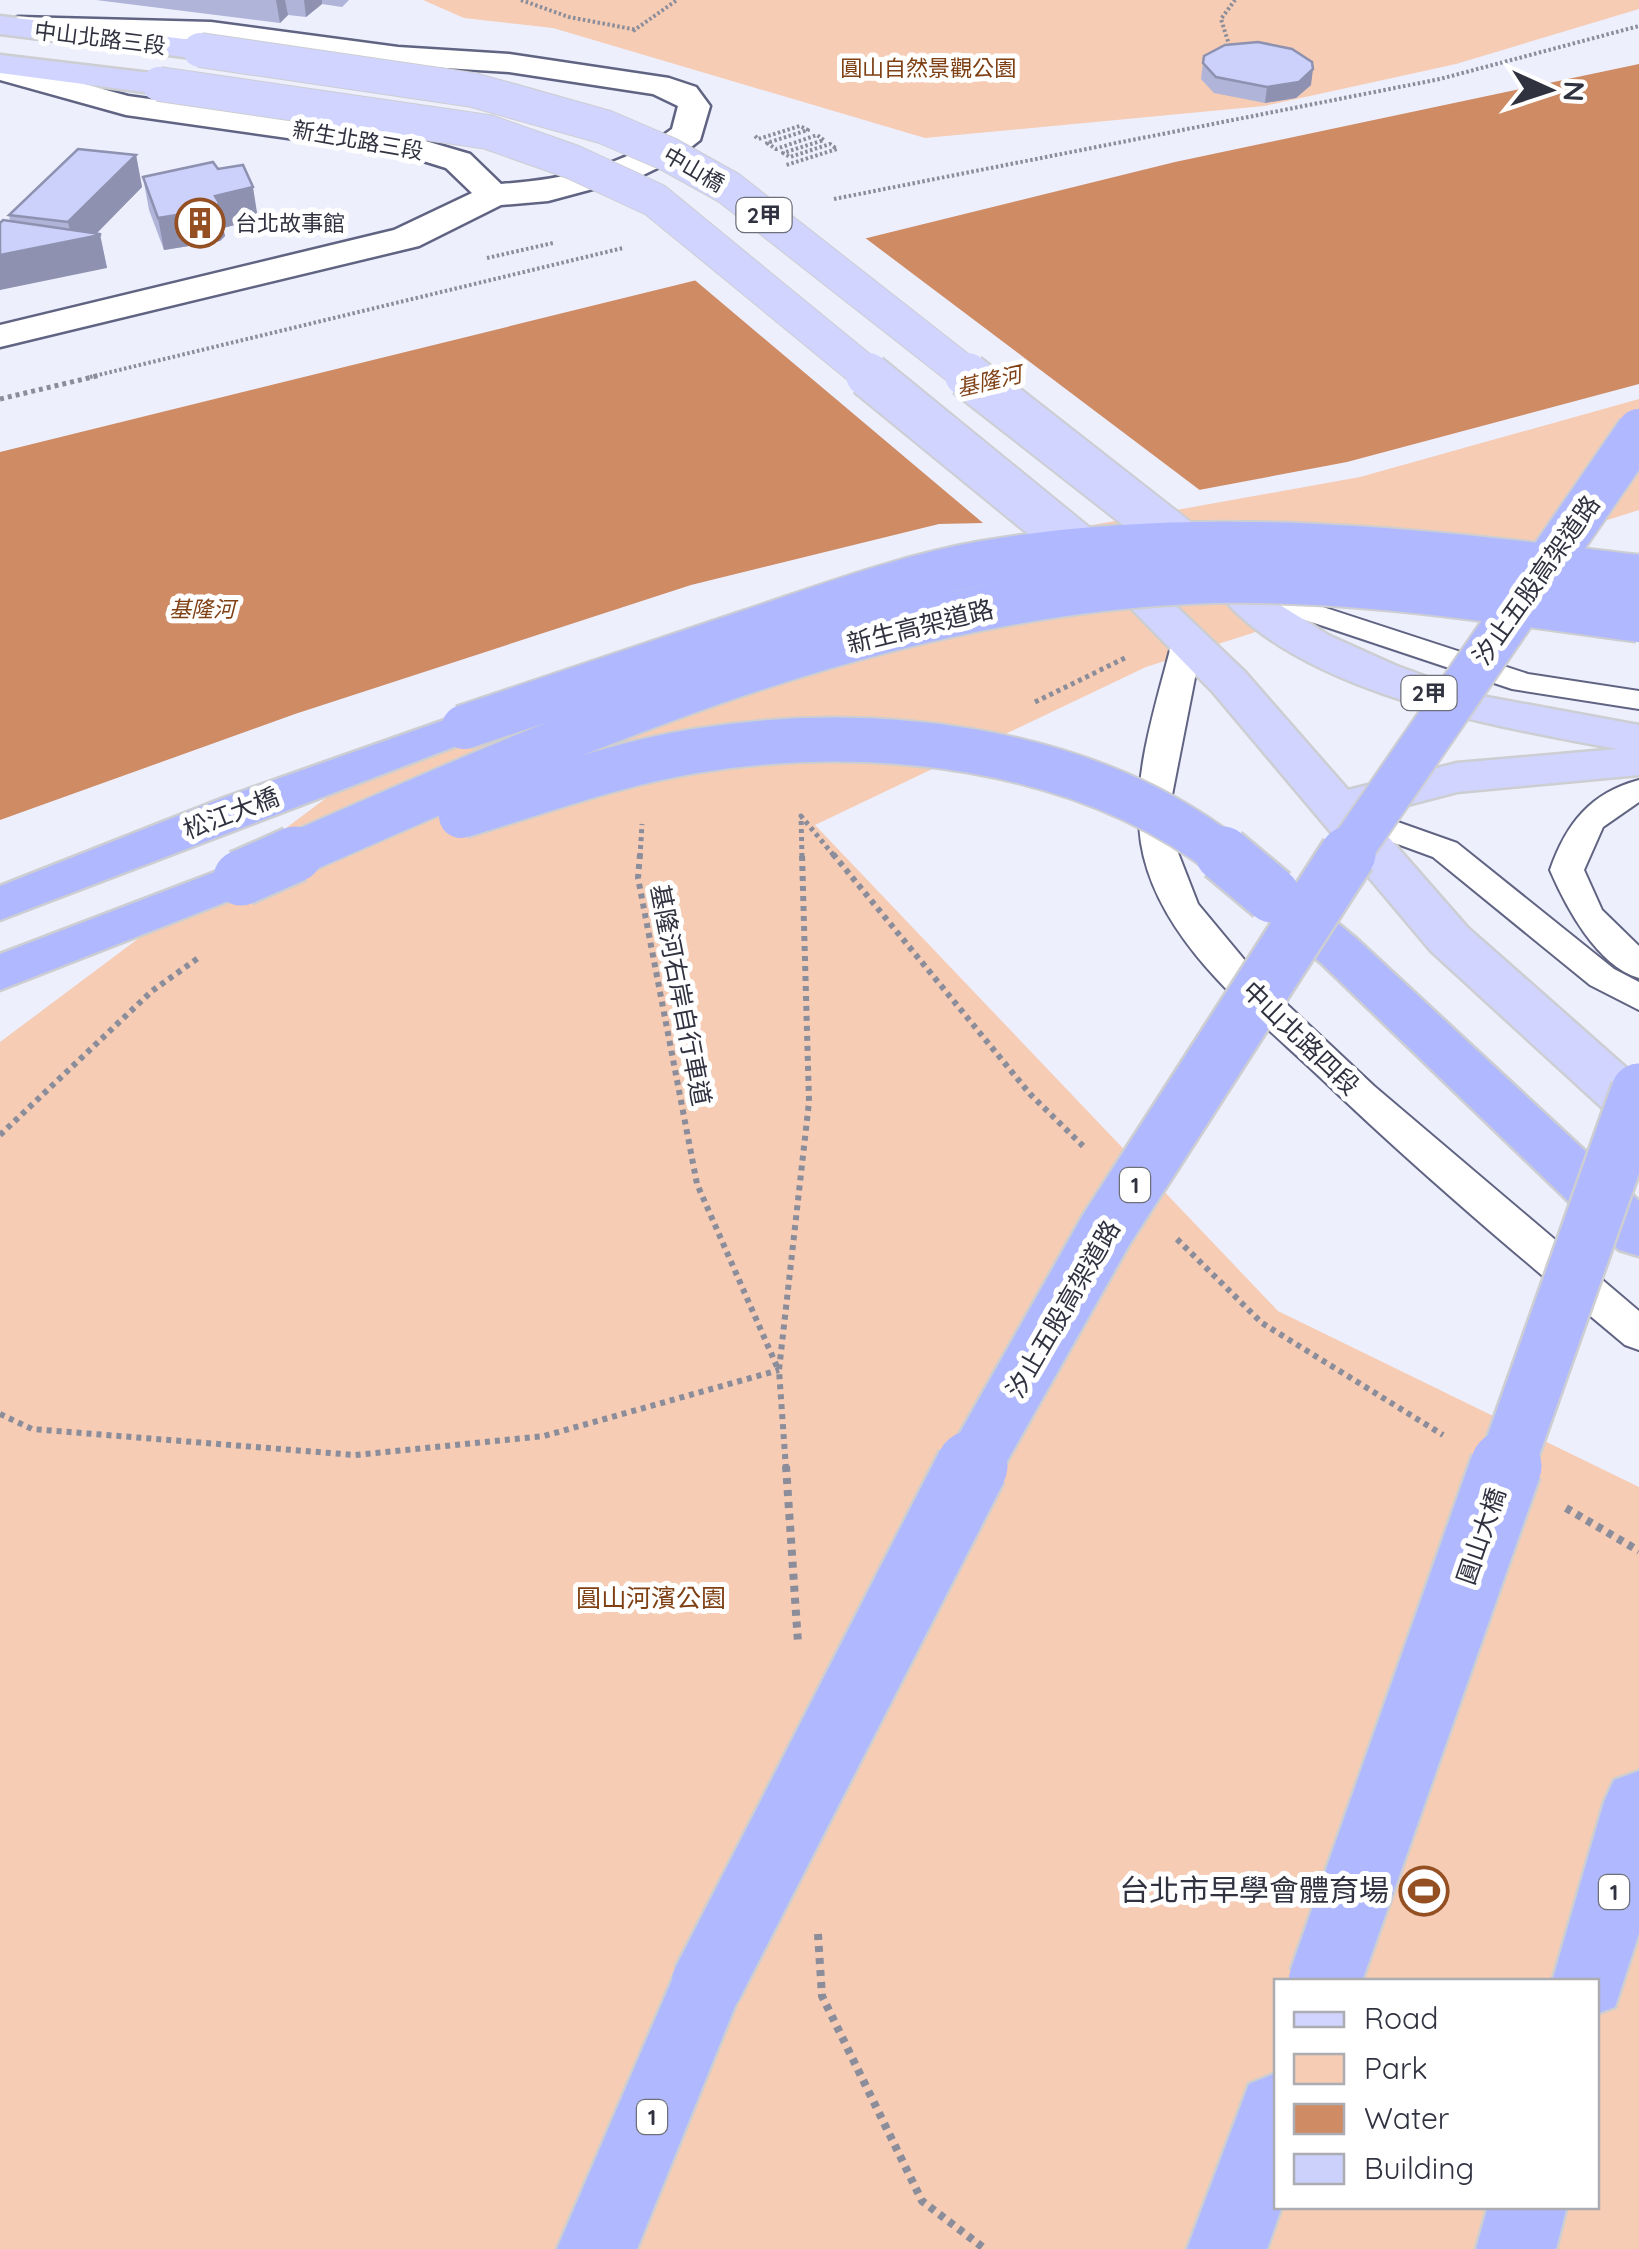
<svg xmlns="http://www.w3.org/2000/svg" width="1639" height="2249" font-family="Quicksand,'Noto Sans TC',sans-serif">
<style>
.green{fill:#f6ccb4;fill-rule:evenodd}
.water{fill:#ce8b64}
.pier{fill:#edeffd}
.lines{fill:none;stroke-linecap:round;stroke-linejoin:round}
.lane-casing{stroke:#606482;stroke-width:4}
.street-casing{stroke:#606482;stroke-width:5}
.primary-casing{stroke:#cdced1;stroke-width:5}
.highway-casing{stroke:#cdced1;stroke-width:5}
.path-far3{stroke:#8b8d9b;stroke-width:4;stroke-dasharray:2.5 2.5;stroke-linecap:butt}
.path-far2{stroke:#8b8d9b;stroke-width:5;stroke-dasharray:4 4;stroke-linecap:butt}
.path-far1{stroke:#8b8d9b;stroke-width:6;stroke-dasharray:5 5;stroke-linecap:butt}
.path{stroke:#8b8d9b;stroke-width:8;stroke-dasharray:6 6;stroke-linecap:butt}
.lane{fill:#fff;fill-rule:evenodd}
.street{fill:#fff;fill-rule:evenodd}
.primary{fill:#d0d4ff;fill-rule:evenodd}
.highway{fill:#b0b8ff;fill-rule:evenodd}
.primary-bridge-far1-casing{stroke:#cdced1;stroke-width:36;stroke-linecap:butt}
.primary-bridge-casing{stroke:#cdced1;stroke-width:48;stroke-linecap:butt}
.highway-bridge-far2-casing{stroke:#cdced1;stroke-width:48;stroke-linecap:butt}
.highway-bridge-far1-casing{stroke:#cdced1;stroke-width:60;stroke-linecap:butt}
.highway-bridge-casing{stroke:#cdced1;stroke-width:76;stroke-linecap:butt}
.primary-bridge-far1{stroke:#d0d4ff;stroke-width:34}
.primary-bridge{stroke:#d0d4ff;stroke-width:44}
.highway-bridge-far2{stroke:#b0b8ff;stroke-width:44}
.highway-bridge-far1{stroke:#b0b8ff;stroke-width:55}
.highway-bridge{stroke:#b0b8ff;stroke-width:71}
.wall{fill:#afb4d8}
.shaded-wall{fill:#8e92b0}
.building{fill:#cbd1fb;stroke:#8e92b0;stroke-width:2.5}
.labels{text-anchor:middle;stroke-width:10;stroke-linejoin:round;paint-order:stroke}
.far-street-label{font-size:22px;fill:#303240;stroke:#fff}
.far-park-label{font-size:22px;fill:#7f4014;stroke:#fff}
.shield{fill:#fff;stroke:#6e7079;stroke-width:2.5}
.shield-label{font-size:22px;font-weight:bold;fill:#303240}
.far-poi-label{font-size:22px;fill:#303240;stroke:#fff;text-anchor:start}
.far-water-label{font-size:22px;font-style:italic;fill:#804116;stroke:#fff}
.street-label{font-size:25px;fill:#303240;stroke:#fff}
.park-label{font-size:25px;fill:#7f4014;stroke:#fff}
.near-poi-label{font-size:30px;fill:#303240;stroke:#fff;text-anchor:end}
</style>
<rect width="100%" height="100%" fill="#edeffd"/>
<g class="green">
<path d="M423,0H1639V9L1456,64L1264,106L925,138L553,28L464,18Z"/>
<path d="M1639,399V510L1146,667L815,825L1278,1311L1639,1487V2249H0V1042L405,739L926,555L1360,477ZM1276,1982H1596V2206H1276Z"/>
</g>
<path class="water" d="M1639,64V384L1347,462L923,542L387,730L131,895L0,993V452L1175,162Z"/>
<path class="pier" d="M860,234L1205,494L924,547L389,734L133,899L0,995V820L295,714L691,585L939,524L983,523L690,276Z"/>
<g class="lines">
<g class="lane-casing">
<g id="lane">
<path d="M1243,581L1528,674L1639,691V709L1512,689L1233,596L1228,590L1233,584Z"/>
<path d="M1187,633L1202,642L1172,795L1175,845L1198,904L1262,981L1374,1086L1639,1311V1350L1625,1345C1522,1259 1420,1173 1323,1080C1255,1015 1157,942 1141,843C1131,776 1156,706 1172,642Z"/>
<path d="M1639,780V802L1603,827L1584,870L1602,910L1639,946V978C1597,966 1566,907 1550,870C1566,824 1590,793 1639,780Z"/>
<path d="M1344,803L1457,843L1614,969L1639,982V1010L1590,985L1433,857L1332,820L1328,813L1332,806Z"/>
</g>
</g>
<g class="street-casing">
<path id="street" d="M18,17L211,22L398,47L509,54L669,78L696,87L710,106L700,140L676,159L641,176L548,201L501,205L419,246L0,347V325L394,230L472,193L446,168L401,154L126,115L0,80V61L128,96L405,135L470,154L501,184C562,180 623,167 672,129L678,106L653,94L509,72L398,65L211,40L7,33L3,26Z"/>
</g>
<g class="primary-casing">
<g id="primary">
<path d="M0,16L200,41L216,50L200,59L0,34Z"/>
<path d="M0,55L159,74L175,84L159,94L0,73Z"/>
<path d="M1233,570L1248,574L1280,605L1330,636L1397,666L1476,695L1639,725V775L1457,792L1369,815L1467,927L1639,1079V1129L1620,1124L1431,951L1212,691L1125,602L1132,593L1147,589L1162,593L1244,671L1348,790L1457,763L1617,749C1495,726 1287,692 1211,583L1218,574Z"/>
</g>
</g>
<g class="highway-casing">
<g id="highway">
<path d="M464,713L480,717L487,727L480,737L0,920V886L223,798Z"/>
<path d="M241,862L259,867L266,878L259,889L0,990V954Z"/>
<path d="M1272,879L1290,884L1357,939L1639,1201V1256L1619,1250L1321,963L1254,906L1247,895L1254,884Z"/>
<path d="M1639,1771V1933L1615,2007L1596,2014V1982H1552L1604,1802L1614,1780Z"/>
<path d="M707,1949L733,1959L744,1984L637,2249H557L681,1959Z"/>
<path d="M1276,2073V2206H1282L1267,2249H1187L1249,2084Z"/>
<path d="M1488,2206H1567L1556,2249H1476Z"/>
</g>
</g>
<g class="path-far3">
<path d="M521,0L569,17L637,30"/>
<path d="M633,31L677,0"/>
<path d="M1231,51L1221,19L1235,0"/>
<path d="M755,136L758,139L800,126L808,130L767,143L776,149L817,135L824,140L783,153L790,157L830,144L837,149L786,165"/>
<path d="M834,199L1440,79L1639,26"/>
<path d="M487,258L553,243"/>
<path d="M90,377L623,248"/>
</g>
<g class="path-far2">
<path d="M0,399L101,375"/>
<path d="M1035,702L1127,657"/>
<path d="M640,857L642,824"/>
<path d="M802,857L801,816L835,857"/>
</g>
<g class="path-far1">
<path d="M640,854L638,878L697,1184L778,1369"/>
<path d="M833,854L1030,1094L1083,1146"/>
<path d="M0,1135L152,991L201,956"/>
<path d="M1177,1239L1262,1323L1443,1435"/>
<path d="M0,1414L32,1429L355,1455L544,1436L779,1370"/>
<path d="M786,1469L779,1370L809,1102L802,854"/>
</g>
<g class="path">
<path d="M786,1466L798,1643"/>
<path d="M1566,1508L1639,1551"/>
<path d="M818,1934L822,1996L922,2201L985,2249"/>
</g>
<use href="#lane" class="lane"/>
<use href="#street" class="street"/>
<use href="#primary" class="primary"/>
<use href="#highway" class="highway"/>
<g class="primary-bridge-far1-casing">
<g id="primary-bridge-far1">
<path d="M200,50L473,90L605,127L668,154L729,188L970,377"/>
<path d="M159,84L488,132L573,162L655,200L871,377"/>
</g>
</g>
<g class="primary-bridge-casing">
<g id="primary-bridge">
<path d="M868,375L1118,579"/>
<path d="M967,375L1215,569"/>
</g>
</g>
<g class="highway-bridge-far2-casing">
<g id="highway-bridge-far2">
<path d="M464,727C560,695 656,663 751,631C827,606 904,577 983,563C1201,525 1421,550 1639,577"/>
<path d="M461,816C538,793 615,764 695,751C870,722 1082,745 1226,857"/>
<path d="M289,857C573,732 873,597 1188,582C1338,575 1490,600 1639,620"/>
<path d="M1346,857L1639,431"/>
</g>
</g>
<g class="highway-bridge-far1-casing">
<g id="highway-bridge-far1">
<path d="M1223,854L1272,895"/>
<path d="M241,878L295,854"/>
<path d="M971,1469L1106,1230L1348,854"/>
<path d="M1505,1469L1639,1091"/>
</g>
</g>
<g class="highway-bridge-casing">
<g id="highway-bridge">
<path d="M1324,1982L1506,1466"/>
<path d="M707,1984L972,1466"/>
</g>
</g>
<use href="#primary-bridge-far1" class="primary-bridge-far1"/>
<use href="#primary-bridge" class="primary-bridge"/>
<use href="#highway-bridge-far2" class="highway-bridge-far2"/>
<use href="#highway-bridge-far1" class="highway-bridge-far1"/>
<use href="#highway-bridge" class="highway-bridge"/>
</g>
<g class="wall">
<path d="M96,0H349L342,7L322,4L306,17L288,15L280,23Z"/>
<path d="M1203,63L1311,85L1296,98L1265,103L1214,93L1201,79Z"/>
<path d="M136,155L142,187L96,234H100L107,268L10,221L9,215Z"/>
<path d="M143,177L258,219L223,228L225,236L220,241L164,250L149,210Z"/>
</g>
<g class="shaded-wall">
<path d="M276,0H285L288,15L280,23Z"/>
<path d="M304,0H322V4L306,17Z"/>
<path d="M1313,69L1311,85L1296,98L1265,103L1267,87Z"/>
<path d="M136,155L142,187L94,236L100,235L107,268L0,290V255L72,240L68,222Z"/>
<path d="M253,187L258,219L223,228L225,236L220,241L164,250L158,218L215,196Z"/>
</g>
<g class="building">
<path d="M1258,42L1292,49L1312,62L1313,69L1299,82L1267,87L1216,77L1203,63L1204,56L1225,45Z"/>
<path d="M78,149L136,155L68,222L9,215Z"/>
<path d="M213,162L218,169L243,165L253,187L215,196L219,203L214,209L158,218L143,177Z"/>
<path d="M3,220L100,234V235L0,255V223Z"/>
</g>
<defs>
<g id="building-ring" transform="scale(2.5)"><circle r="9.5" fill="#fff" stroke="#944f23" stroke-width="1.5"/><path d="M-4-6H4V6H1V3H-1V6H-4ZM-2.5-4.3h1.7v1.8h-1.7ZM.8-4.3h1.7v1.8H.8ZM-2.5-1h1.7V.8h-1.7ZM.8-1h1.7V.8H.8Z" fill="#944f23"/></g>
<g id="stadium-ring" transform="scale(2.5)"><circle r="9.5" fill="#fff" stroke="#944f23" stroke-width="1.5"/><path d="M0-5a6.5 5 0 1 0 0 10a6.5 5 0 1 0 0-10ZM-3.5-1.8h7v3.6h-7Z" fill="#944f23"/></g>
</defs>
<g fill-rule="evenodd">
<use href="#building-ring" x="200" y="223"/>
<use href="#stadium-ring" x="1424" y="1891"/>
</g>
<g class="labels">
<g class="far-street-label">
<text transform="translate(100 38) rotate(7)" y="8">中山北路三段</text>
<text transform="translate(358 140) rotate(10)" y="8">新生北路三段</text>
<text transform="translate(694 169) rotate(30)" y="8">中山橋</text>
</g>
<g class="far-park-label">
<text x="928" y="76">圓山自然景觀公園</text>
</g>
<g class="shield">
<rect x="736.5" y="198" width="55" height="34" rx="8"/>
<rect x="1401.5" y="676" width="55" height="34" rx="8"/>
<rect x="1120" y="1168" width="30" height="34" rx="8"/>
<rect x="1599" y="1875" width="30" height="34" rx="8"/>
<rect x="637" y="2100" width="30" height="34" rx="8"/>
</g>
<g class="shield-label">
<text x="764" y="223">2甲</text>
<text x="1429" y="701">2甲</text>
<text x="1135" y="1193">1</text>
<text x="1614" y="1900">1</text>
<text x="652" y="2125">1</text>
</g>
<g class="far-poi-label">
<text x="235" y="231">台北故事館</text>
</g>
<g class="far-water-label">
<text transform="translate(989 381) rotate(-13)" y="8">基隆河</text>
<text x="202" y="617">基隆河</text>
</g>
<g class="street-label">
<text transform="translate(1536 580) rotate(-55)" y="9">汐止五股高架道路</text>
<text transform="translate(920 626) rotate(-14)" y="9">新生高架道路</text>
<text transform="translate(231 813) rotate(-21)" y="9">松江大橋</text>
<text transform="translate(681 995) rotate(79)" y="9">基隆河右岸自行車道</text>
<text transform="translate(1301 1038) rotate(44)" y="9">中山北路四段</text>
<text transform="translate(1063 1309) rotate(-60)" y="9">汐止五股高架道路</text>
<text transform="translate(1481 1536) rotate(-71)" y="9">圓山大橋</text>
</g>
<g class="park-label">
<text x="651" y="1607">圓山河濱公園</text>
</g>
<g class="near-poi-label">
<text x="1389" y="1901">台北市早學會體育場</text>
</g>
</g>
<rect x="1274" y="1979" width="325" height="230" fill="#ffffff" stroke="#acadb3" stroke-width="2.5"/>
<rect x="1294" y="2012" width="50" height="15" fill="#d0d4ff" stroke="#acadb3" stroke-width="2.5"/>
<text x="1364" y="2029" font-size="30" fill="#303240">Road</text>
<rect x="1294" y="2054" width="50" height="30" fill="#f6ccb4" stroke="#acadb3" stroke-width="2.5"/>
<text x="1364" y="2079" font-size="30" fill="#303240">Park</text>
<rect x="1294" y="2104" width="50" height="30" fill="#ce8b64" stroke="#acadb3" stroke-width="2.5"/>
<text x="1364" y="2129" font-size="30" fill="#303240">Water</text>
<rect x="1294" y="2154" width="50" height="30" fill="#cbd1fb" stroke="#acadb3" stroke-width="2.5"/>
<text x="1364" y="2179" font-size="30" fill="#303240">Building</text>
<g transform="translate(1549 90) rotate(93)" stroke="#ffffff" stroke-width="8" paint-order="stroke">
<path d="M0-8L18 38L0 25L-18 38Z" fill="#303240"/>
<text y="-15" font-size="28" font-weight="bold" text-anchor="middle" fill="#303240">N</text>
</g>
</svg>
